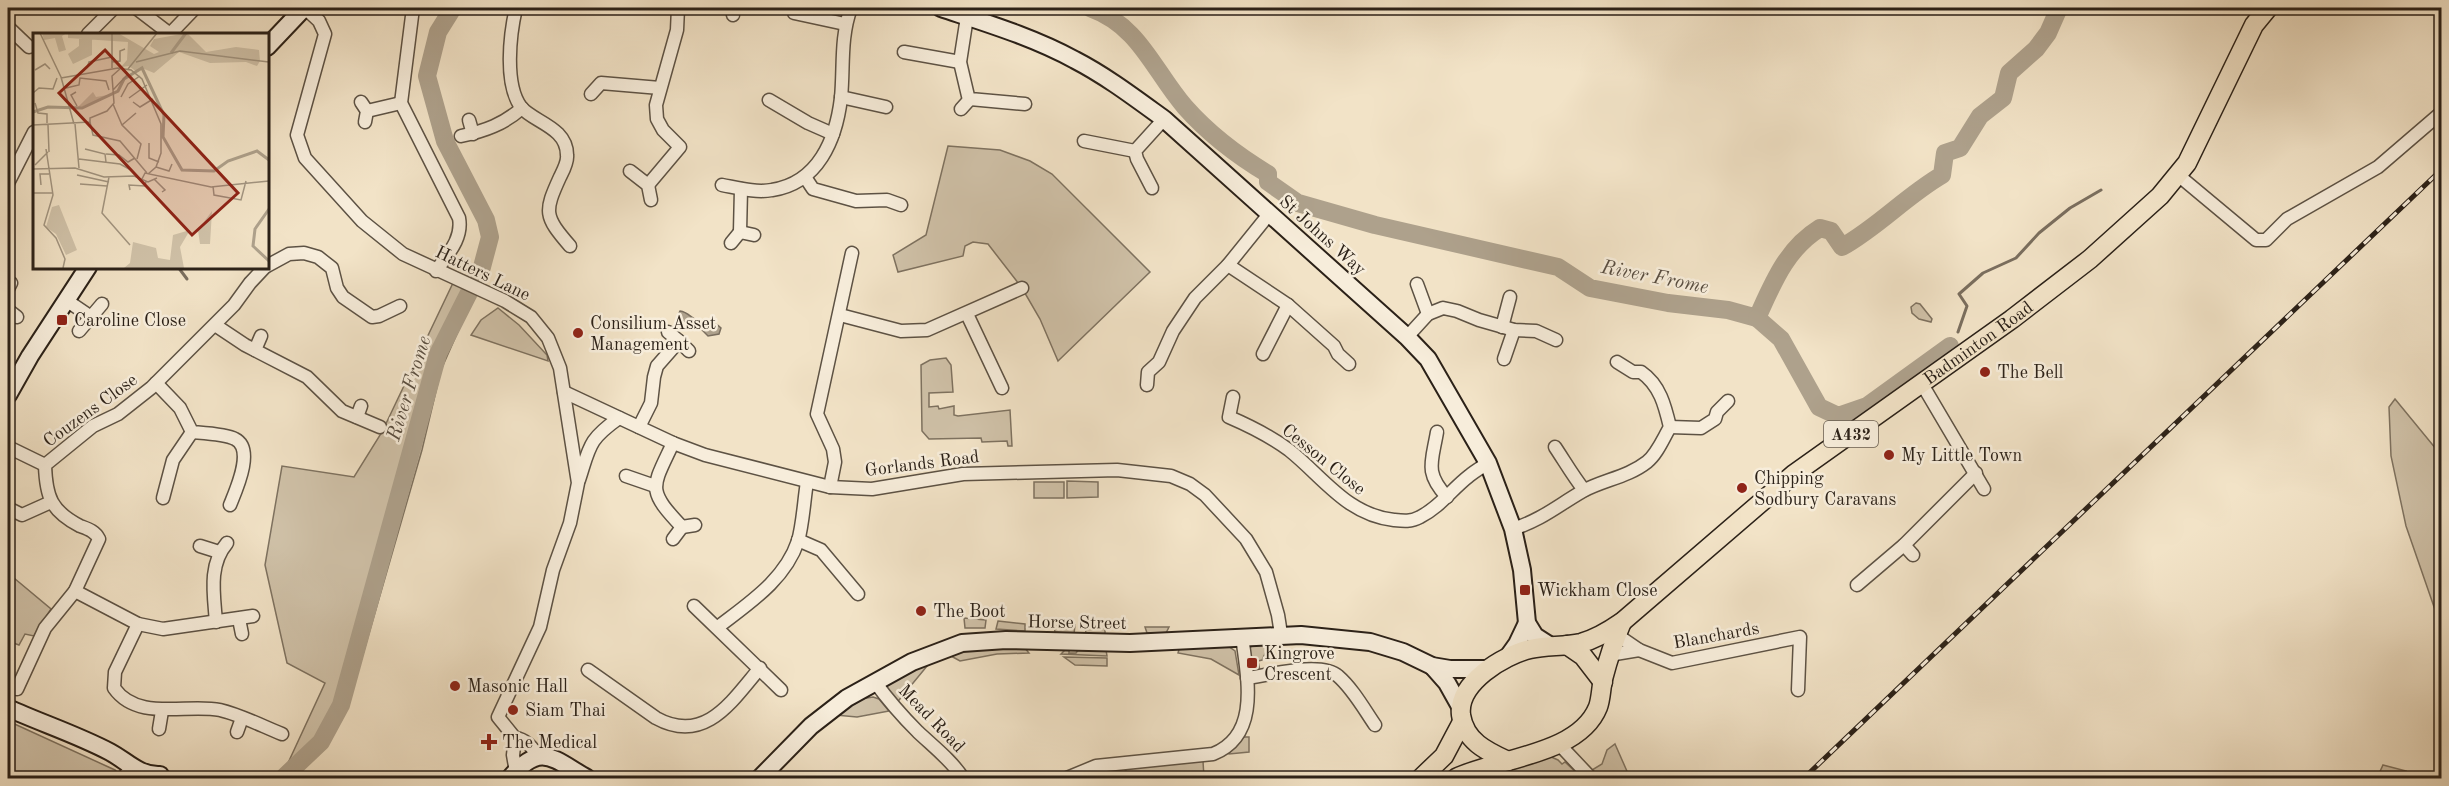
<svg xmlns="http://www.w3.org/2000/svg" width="2449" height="786" font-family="'Old Standard TT',serif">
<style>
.green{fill:#d0c2a9;stroke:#7e7260;stroke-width:1.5}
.water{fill:#aea18c;stroke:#7a6e5e;stroke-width:1.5}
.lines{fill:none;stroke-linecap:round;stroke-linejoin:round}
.stream{stroke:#7a6e5e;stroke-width:3}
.river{stroke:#aea18c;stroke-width:18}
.street-casing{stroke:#5d5244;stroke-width:15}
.secondary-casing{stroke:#2b2118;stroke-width:20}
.primary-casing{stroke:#2b2118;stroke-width:21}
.street{stroke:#f7eddb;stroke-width:12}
.secondary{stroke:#f7eddb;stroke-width:16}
.primary{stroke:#f2e3c7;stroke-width:18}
.rail-casing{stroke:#2b2118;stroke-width:5}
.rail{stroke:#f7eddb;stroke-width:3;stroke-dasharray:9;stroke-linecap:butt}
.poi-dot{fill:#8f2418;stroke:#f7eddb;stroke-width:2}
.labels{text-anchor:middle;stroke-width:5;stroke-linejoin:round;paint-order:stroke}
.shield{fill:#f7eddb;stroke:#685e52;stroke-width:1.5}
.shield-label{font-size:16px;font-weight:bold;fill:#2b2118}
.street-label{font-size:18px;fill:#2b2118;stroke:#f7eddb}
.poi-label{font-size:18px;fill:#2b2118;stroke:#f7eddb;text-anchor:start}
.water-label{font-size:20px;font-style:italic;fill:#594e41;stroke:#f7eddb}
.inset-river{fill:none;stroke:#aea18c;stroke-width:3}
.inset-road{fill:none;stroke:#a29581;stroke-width:1.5}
.view{fill:#8f2418;fill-opacity:0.15;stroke:#8f2418;stroke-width:3}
.inset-edge{fill:none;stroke:#2b2118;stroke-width:3}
</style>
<rect width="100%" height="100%" fill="#f2e3c7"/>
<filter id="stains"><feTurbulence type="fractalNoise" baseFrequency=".00333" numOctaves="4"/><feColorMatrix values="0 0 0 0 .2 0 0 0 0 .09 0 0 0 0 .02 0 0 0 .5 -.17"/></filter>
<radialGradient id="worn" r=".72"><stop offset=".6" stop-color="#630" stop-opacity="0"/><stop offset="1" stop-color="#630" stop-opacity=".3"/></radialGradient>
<g class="green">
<path d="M948,146L1000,150L1030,161L1052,174L1150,272L1058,361L1040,319L1022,288L988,244L973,242L965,246L963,256L898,272L893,255L926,235Z"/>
<path d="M453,283L475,293L441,370L422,450L348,706L324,745L298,771L288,763L325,683L287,663L265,565L282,466L354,477L382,432Z"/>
<path d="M1916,303L1920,304L1932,319L1931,322L1919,319L1912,313L1911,307Z"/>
<path d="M498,308L519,325L547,355L548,361L471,335L481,320Z"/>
<path d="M946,358L951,365L953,392L929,393V407L938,406L939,409L954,406V415L958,416L1010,410L1012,446H1008L1007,441L982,442L981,438L929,439L922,431L921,365L930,360Z"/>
<path d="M2395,399L2441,455V627L2406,526L2391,456L2389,407Z"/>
<path d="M1067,481L1098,482V497L1067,498Z"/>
<rect x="1034" y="482" width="30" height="16"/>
<path d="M8,573L51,609L34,636L25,634L19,645L8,641Z"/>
<path d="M964,618L986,620L985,628H965Z"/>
<path d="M998,621L1025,624V631L996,629Z"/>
<path d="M1075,625L1074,634L1055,632L1054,626Z"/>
<path d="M1085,625L1105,628V634H1086Z"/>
<path d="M1145,627H1169L1166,633H1147Z"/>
<path d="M1271,641L1262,660L1258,661L1260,671H1252L1250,648L1253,644Z"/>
<path d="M1225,644L1235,651L1239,675L1211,659L1178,653L1180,646Z"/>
<path d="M974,647H1024L1029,653L997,654L960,661L951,656Z"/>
<path d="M1066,649H1069V653H1076L1079,649L1106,650L1107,656L1061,654Z"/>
<path d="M1064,657L1107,658V666L1075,665Z"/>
<path d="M932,660L895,705L886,690L888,685Z"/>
<path d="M873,697L879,699L889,711L857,717L835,715L861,699Z"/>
<path d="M8,721L115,770L119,774L118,778H8Z"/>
<path d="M1241,737H1249V752L1229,754L1228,751Z"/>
<path d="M1615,744L1630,778H1597L1592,770L1602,764L1607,750Z"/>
<path d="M1549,756L1558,760L1562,764L1565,762L1582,778H1485L1538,758Z"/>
<path d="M1203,761L1204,778H1134L1123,768Z"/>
<path d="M2383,765L2406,771L2403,778H2377Z"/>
</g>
<path class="water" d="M680,311C688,312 691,318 698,321C706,325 714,320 721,328L719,334L708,336L702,330L701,325H693L679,319L678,315Z"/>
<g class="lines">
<g class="stream">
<path d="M178,267L187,279"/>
<path d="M1958,332L1967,306L1959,294L1983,273L2016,258L2039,233L2070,208L2101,190"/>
<path d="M1950,346L1955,341"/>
</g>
<g class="river">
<path d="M1090,8C1140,26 1153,70 1185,107C1208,133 1238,156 1268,174V182L1298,203L1375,225L1558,267L1590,288L1668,303L1728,310L1757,318C1773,283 1786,249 1820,228L1831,231L1842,247C1878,227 1906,196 1942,175L1945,153L1960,148L1980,116L2003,98L2009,73L2036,49L2048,33L2059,8"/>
<path d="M1757,318L1781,339L1819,407L1838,416L1867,406L1950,346"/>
<path d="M283,778L321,742L341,705L438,354L482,267L490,237L486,220L445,141L427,76L438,32L453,8"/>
</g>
<g class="street-casing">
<g id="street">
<path d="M136,8L170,34"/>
<path d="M305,8L319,21L325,34L297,135L305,158L362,221L403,254L505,301L531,317L548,338L560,368L578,483L570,523L553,570L540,627L498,717L515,738C525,739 533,747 537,756"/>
<path d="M413,8L401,103L459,218C463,239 447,255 436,271"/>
<path d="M516,8C510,34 504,84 521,107C533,122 567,127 567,155C568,162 563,171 560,177C544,212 544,216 570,246"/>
<path d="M732,8L733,15"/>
<path d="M794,13L845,24"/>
<path d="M967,17L960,62L968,96L970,99L1025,104"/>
<path d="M8,27L29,47"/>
<path d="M88,34L114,8"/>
<path d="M170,34L195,8"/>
<path d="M904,52L960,62"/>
<path d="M591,94L601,83L660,88"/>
<path d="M841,97L886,107"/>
<path d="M769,100L808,123L833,134"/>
<path d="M361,102L367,111L365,122"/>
<path d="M961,109L970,99"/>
<path d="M367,111L401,103"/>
<path d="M469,120L473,134"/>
<path d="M461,136C485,131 504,124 522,108"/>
<path d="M1084,141L1135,151"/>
<path d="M630,171L648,185L651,200"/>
<path d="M2178,175L2256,240H2266L2287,219L2378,167L2442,112"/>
<path d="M805,177L813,189L856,201L887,200L901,205"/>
<path d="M8,183L34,132"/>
<path d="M648,185L680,147L663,130L657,119L656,105L677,30L678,8"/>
<path d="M722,185C738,188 756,193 772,190C818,183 836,140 841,98C844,67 840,38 851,8"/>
<path d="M1152,188L1137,159L1135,151L1164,119"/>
<path d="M740,232L741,189"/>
<path d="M731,243L740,232L754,235"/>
<path d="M1228,265L1288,305L1334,346L1338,354L1349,364"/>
<path d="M267,266L289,254L304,253L318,257L332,268L337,288L343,297L372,317L379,316L400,306"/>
<path d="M1417,284L1428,314"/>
<path d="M8,289L11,283"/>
<path d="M66,300L91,317"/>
<path d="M8,310L17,317"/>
<path d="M967,314L1002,388"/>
<path d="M840,315L901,331L927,330L1022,288"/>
<path d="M215,325L245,345L307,377L342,411L380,427"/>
<path d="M1502,327L1510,297"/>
<path d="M79,331L102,304"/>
<path d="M1407,337L1428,314L1443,308L1457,311L1479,320L1514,330L1536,331L1556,340"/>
<path d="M679,341L689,351"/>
<path d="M255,350L261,336"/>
<path d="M1263,354L1288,305"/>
<path d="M1504,359L1514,330"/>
<path d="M156,383L180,408L192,432C203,433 226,434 235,439C255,449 236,490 230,505"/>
<path d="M1922,384L1984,489"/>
<path d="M1147,385L1148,372L1159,362L1173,331L1195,298L1228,265L1270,213"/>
<path d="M564,392L673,443L705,455L830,487L872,489L963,474L1117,470L1171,476L1190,484L1205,495L1246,539L1266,572L1278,615L1281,634"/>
<path d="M1233,397L1229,417C1250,426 1270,436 1289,450C1323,477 1347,515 1394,520C1403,521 1411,522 1420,517C1440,507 1452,489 1469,476C1475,471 1482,467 1488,463"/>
<path d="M357,417L361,406"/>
<path d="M639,427L651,403L654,377L657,366L679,341L668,332"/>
<path d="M1670,427L1701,428L1715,419L1717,412L1728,401"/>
<path d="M1437,432C1432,462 1424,472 1447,497"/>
<path d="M673,443C652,488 646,489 682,527L695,525"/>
<path d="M8,447L45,465"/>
<path d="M1555,447C1565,462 1573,476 1584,490"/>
<path d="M626,476L655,486"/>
<path d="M579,480C590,446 588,440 619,418"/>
<path d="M830,487L835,462L833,449L817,414L852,253"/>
<path d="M163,498L173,460L192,432"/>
<path d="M8,508L22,515L51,502"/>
<path d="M1513,529C1543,519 1557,506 1583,491C1603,480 1628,477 1647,462C1657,454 1663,439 1670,427C1665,406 1660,385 1641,372H1633L1617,362"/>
<path d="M673,539L682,527"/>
<path d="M798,540L821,550L858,594"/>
<path d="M1904,545L1913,555"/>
<path d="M200,546L219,552"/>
<path d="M1857,585L1904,545L1976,473"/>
<path d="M75,591L138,624L163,629L253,616"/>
<path d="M694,606L781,690"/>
<path d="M239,619L242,634"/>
<path d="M216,622C214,595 208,565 227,543"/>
<path d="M138,624L115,672L114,688C138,722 187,703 220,710C241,715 262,726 282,734"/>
<path d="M718,627C749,603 785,580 798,541C803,524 804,500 807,482"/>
<path d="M1611,633L1617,635L1639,650L1672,663L1800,637L1798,690"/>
<path d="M1609,655L1639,650"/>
<path d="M588,670L656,718C705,745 732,701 760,668"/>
<path d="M1247,678C1269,675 1322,661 1338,676C1353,689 1364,709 1375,725"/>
<path d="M875,682C888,700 902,716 918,732C934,747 951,760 963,778"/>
<path d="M17,689L45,628L75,591L99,539C95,531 88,529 80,526C51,511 46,497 45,465L93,426L118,414L151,388L234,305L250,283L265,267"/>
<path d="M159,729L162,711"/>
<path d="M237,732L242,718"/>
<path d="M515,738L513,755L516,772"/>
<path d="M1558,743L1591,778"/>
<path d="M122,778L133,768"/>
<path d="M1067,778L1096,766L1213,754C1261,735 1247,677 1242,636"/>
</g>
</g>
<g class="secondary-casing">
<g id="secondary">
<path d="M941,8C986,23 1033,37 1075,60C1106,76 1135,98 1164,119L1407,337L1428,359L1488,463L1513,529L1522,570L1527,623L1535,636L1549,645"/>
<path d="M267,47L304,8"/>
<path d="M8,395L30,356L88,267"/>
<path d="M1507,658L1517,644L1527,623"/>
<path d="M1432,666L1447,683L1461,708"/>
<path d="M8,708C41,723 78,735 110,752C127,761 139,776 160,775"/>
<path d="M510,778C541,741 553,759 587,778"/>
<path d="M760,778L811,726L847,698L912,662L962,643L1006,640L1130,643L1301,635L1370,642L1403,652L1432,666L1450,669H1487"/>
</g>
</g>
<g class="primary-casing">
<g id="primary">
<path d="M1567,645L1583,656L1603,682"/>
<path id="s1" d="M1508,761C1486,751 1465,741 1461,715C1457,683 1504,655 1530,649C1547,645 1564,647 1581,643C1596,639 1609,631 1622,622L1794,474L2012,319L2090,259L2160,196L2187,163L2254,25L2268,8"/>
<path d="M1421,778L1444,756L1462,722"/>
<path d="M1456,778C1497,758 1579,755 1598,707C1601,699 1601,688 1603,679C1608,660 1614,641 1622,622"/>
</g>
</g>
<use href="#street" class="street"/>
<use href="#secondary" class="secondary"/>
<use href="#primary" class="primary"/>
<g class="rail-casing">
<path id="rail" d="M1804,778L2442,169"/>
</g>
<use href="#rail" class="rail"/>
</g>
<g class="poi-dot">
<rect x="56" y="314" width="12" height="12" rx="3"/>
<circle cx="578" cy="333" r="6"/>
<circle cx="1985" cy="372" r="6"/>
<circle cx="1889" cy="455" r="6"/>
<circle cx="1742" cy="488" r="6"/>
<rect x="1519" y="584" width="12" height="12" rx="3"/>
<circle cx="921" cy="611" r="6"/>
<rect x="1246" y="657" width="12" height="12" rx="3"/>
<circle cx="455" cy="686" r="6"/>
<circle cx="513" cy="710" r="6"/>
<path d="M486 733h6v6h6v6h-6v6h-6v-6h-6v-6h6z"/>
</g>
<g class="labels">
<rect class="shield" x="1824" y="421" width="54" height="26" rx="4.5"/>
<g class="shield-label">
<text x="1851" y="440">A432</text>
</g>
<g class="street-label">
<text transform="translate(1323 235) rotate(42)" y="6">St Johns Way</text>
<text transform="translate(483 273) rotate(26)" y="6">Hatters Lane</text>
<text dy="6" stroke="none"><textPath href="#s1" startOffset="722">Badminton Road</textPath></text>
<text transform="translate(90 410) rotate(-36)" y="6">Couzens Close</text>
<text transform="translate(1324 459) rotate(39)" y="6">Cesson Close</text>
<text transform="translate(922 463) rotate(-7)" y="6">Gorlands Road</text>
<text transform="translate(1077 622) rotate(1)" y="6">Horse Street</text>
<text transform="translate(1716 635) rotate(-10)" y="6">Blanchards</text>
<text transform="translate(932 718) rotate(46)" y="6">Mead Road</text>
</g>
<g class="poi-label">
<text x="74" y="326">Caroline Close</text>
<text x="590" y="329">Consilium Asset<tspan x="590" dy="21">Management</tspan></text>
<text x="1997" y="378">The Bell</text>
<text x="1901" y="461">My Little Town</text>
<text x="1754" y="484">Chipping<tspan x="1754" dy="21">Sodbury Caravans</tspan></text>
<text x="1537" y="596">Wickham Close</text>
<text x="933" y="617">The Boot</text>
<text x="1264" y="659">Kingrove<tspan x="1264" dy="21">Crescent</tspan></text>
<text x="467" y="692">Masonic Hall</text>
<text x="525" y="716">Siam Thai</text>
<text x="502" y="748">The Medical</text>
</g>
<g class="water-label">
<text transform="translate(1655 276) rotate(11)" y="7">River Frome</text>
<text transform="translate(408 388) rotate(-73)" y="7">River Frome</text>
</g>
</g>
<g transform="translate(33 33)">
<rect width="236" height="236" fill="#f2e3c7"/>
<path d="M9,0H34L29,3L33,17L26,19L22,5L11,7ZM35,0H85L121,21L126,19L117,13L121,6L154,0L173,19L203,14L226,17L227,28L224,33L213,29L177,30L146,19L121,40L109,35L104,39L96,33L88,34L94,27L95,9L35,5ZM59,5V22L40,31L35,21L46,13V6ZM60,59L63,64L81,61L43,76ZM26,172L44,217L33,222L23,201L13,194L19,174ZM179,178L177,211H167L165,197ZM157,197L147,214L151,235H91L97,230L100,209L123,215L125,225L137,227L140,202Z" fill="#d0c2a9"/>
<path class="inset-river" d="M138,20L153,0M0,79L15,74L49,75L85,58L91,46L109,35L131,82L130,104L149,137L181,138L195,128L224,118L236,127M236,176L222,196L220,213L236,228"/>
<path class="inset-road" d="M7,0L28,44L41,91M79,0V35M79,29L87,28V18L92,16M103,29L147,18L236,29M54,35L56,29L79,24M95,36L124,0M2,37L12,31L17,36M28,45L85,35L98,37L109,46L128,91V120L123,134L115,141M33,55L46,52L47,45L73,48L76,57M80,57L95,41M43,59L38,62L44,73M0,60L6,55L20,56L24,45M88,64L95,51L107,43M96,65L114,52M100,69L107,74L120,66M2,70L5,80L14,81V90M80,71L89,92L108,111L104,126M57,89V85L74,78L81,70L79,43L88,35M42,91L46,135M0,92L57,89L60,102L87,108L114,140M15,92L16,119M89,92L103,80M116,110V125L126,129M13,116L20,162L11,192L23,205L32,226L30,235M52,116L72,121L73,129M73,121L86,122L95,129L102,125M46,126L87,131L98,137M2,132L15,119M123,134L136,138L139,131M0,136L42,135L71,144L101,143L115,149L124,145M44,142L76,149M76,144L69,180L97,212M109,146L112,140L178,154L236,148M121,146L132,157L129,159M47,151L74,153M8,152L7,141H16M180,153L181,162L208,167L213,148M97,157L96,152L112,153L113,148M0,160H19"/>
<path class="view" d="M72,17L205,160L159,202L26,60Z"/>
<rect width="236" height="236" class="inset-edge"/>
</g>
<rect width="2449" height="786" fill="none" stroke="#f2e3c7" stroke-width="30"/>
<rect x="9" y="9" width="2431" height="768" fill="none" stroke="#2b2118" stroke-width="3"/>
<rect x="15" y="15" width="2419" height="756" fill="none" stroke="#2b2118" stroke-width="1.5"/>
<rect width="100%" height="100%" filter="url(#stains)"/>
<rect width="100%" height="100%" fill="url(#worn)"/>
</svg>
